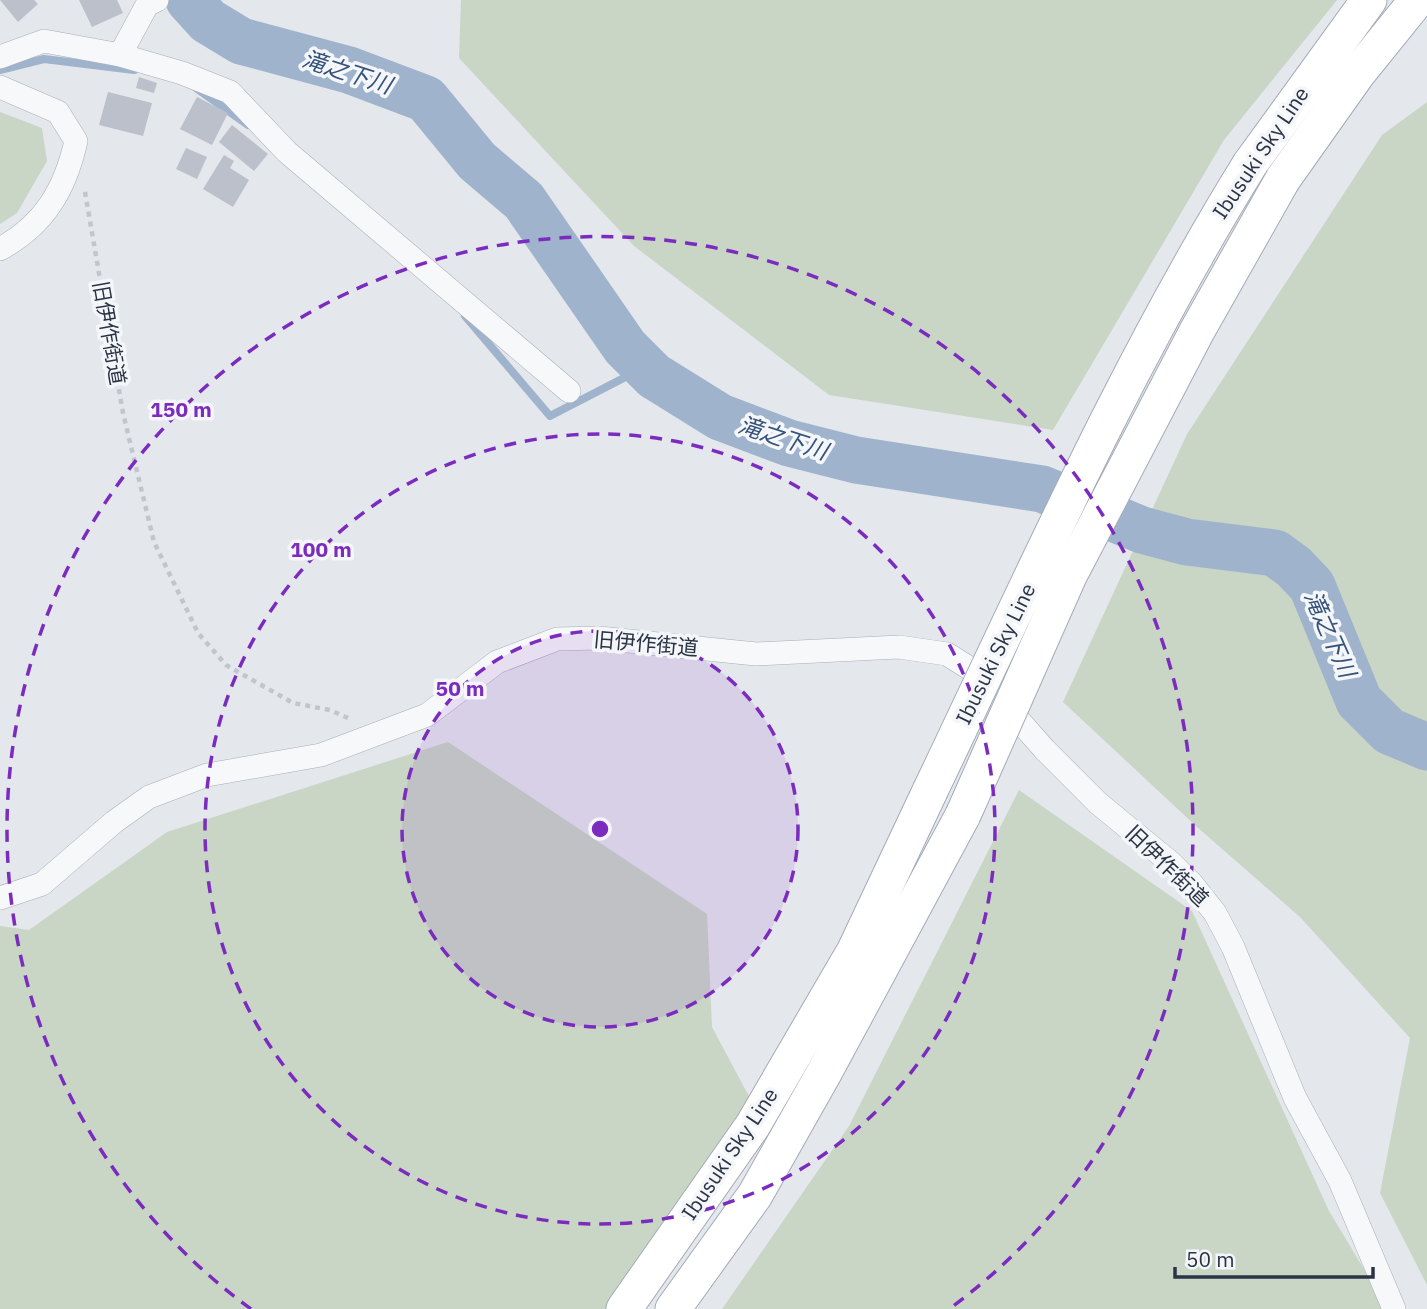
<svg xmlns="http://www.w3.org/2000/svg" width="1427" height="1309" font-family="'IBM Plex Sans','Noto Sans JP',sans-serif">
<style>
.green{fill:#c9d6c5}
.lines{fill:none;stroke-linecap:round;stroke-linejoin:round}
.stream{stroke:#9fb4cc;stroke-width:8}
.river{stroke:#9fb4cc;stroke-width:47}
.building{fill:#bbc0ca}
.minor-casing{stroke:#a9aeb7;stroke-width:24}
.primary-casing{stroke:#a3abb8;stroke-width:37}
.path{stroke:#c2c5cb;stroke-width:4.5;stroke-dasharray:5 5;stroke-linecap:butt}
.minor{stroke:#f7f8fa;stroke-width:23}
.primary{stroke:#fff;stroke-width:35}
.primary-bridge-casing{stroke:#a3abb8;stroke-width:37;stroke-linecap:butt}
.primary-bridge{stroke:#fff;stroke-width:35}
.ring{fill:none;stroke:#7b2cbf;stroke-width:3.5;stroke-dasharray:12 9}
.labels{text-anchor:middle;stroke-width:7;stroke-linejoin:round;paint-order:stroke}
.street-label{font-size:21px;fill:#2b3445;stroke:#f4f6f9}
.water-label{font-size:23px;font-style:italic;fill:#34527a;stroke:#f4f6f9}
.centre{fill:#7b2cbf;stroke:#f4f6f9;stroke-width:3.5}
.ring-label{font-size:21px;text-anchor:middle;font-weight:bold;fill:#7b2cbf;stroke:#f4f6f9;stroke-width:7;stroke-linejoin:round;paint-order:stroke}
</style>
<rect width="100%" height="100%" fill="#e4e7ec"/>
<g class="green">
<path d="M461,0H1337L1224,140L1053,430L829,395L634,246L459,58Z"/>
<path d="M1427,102V1285L1380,1193L1410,1038L1300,917L1197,827L1063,702L1187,434L1382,135Z"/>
<path d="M0,112L42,128L47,161L17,213L0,224Z"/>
<path d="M448,742L707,914L712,1027L752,1102L609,1309H0V926L29,930L167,832Z"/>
<path d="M1019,790L1192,911L1329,1211L1388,1309H722L849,1126Z"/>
</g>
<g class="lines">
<g class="stream">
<path d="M0,70L44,59L134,70"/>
<path d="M196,88L248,125"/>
<path d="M465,316L550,416L645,367"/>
</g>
<path class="river" d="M189,0L208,21L241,41L349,70L426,99L477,161L524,201L625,347L654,376L720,417L789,443L856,460L1042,489L1142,530L1187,542L1275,553L1294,567L1312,586L1359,701L1389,731L1427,747"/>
</g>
<g class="building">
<path d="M0,0H34L38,4L18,22Z"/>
<path d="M79,0H117L123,13L92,27Z"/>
<path d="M139,77L157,83L154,93L136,88Z"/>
<path d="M108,92L152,103L143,136L99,125Z"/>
<path d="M197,97L228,113L212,145L180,129Z"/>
<path d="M232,125L268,154L254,171L219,142Z"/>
<path d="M186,148L207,157L197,179L176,169Z"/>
<path d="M224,155L234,161L230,168L249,180L233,207L203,189Z"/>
</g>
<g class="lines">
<g class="minor-casing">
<g id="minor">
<path d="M120,55L147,5L157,0"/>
<path d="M0,57L44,41L120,55L182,73L230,92L287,152L569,391"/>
<path d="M0,87L58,112L76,141C65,190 44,225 0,249"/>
<path d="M0,898L42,884L114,822L149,797L207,775L321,755L427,715L497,662L557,639L599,638L756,654L899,647L947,654L977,673L1045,750L1098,803L1171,863L1192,884L1215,913L1233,947L1295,1098L1340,1181L1394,1309"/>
</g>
</g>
<g class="primary-casing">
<g id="primary">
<path d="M1250,164L1369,0"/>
<path d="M1283,179L1358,73L1417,0"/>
<path d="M624,1309L753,1125L855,950L930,791"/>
<path d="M673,1309L755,1195L824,1073L963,815"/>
</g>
</g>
<path class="path" d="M85,192L123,413L154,542L198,633L226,665L293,703L330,710L348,718"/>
<use href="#minor" class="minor"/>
<use href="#primary" class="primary"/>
<g class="primary-bridge-casing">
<g id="primary-bridge">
<path d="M930,791C1031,580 1126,364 1250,164"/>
<path d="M963,815L1069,576L1197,331L1283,179"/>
</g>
</g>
<use href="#primary-bridge" class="primary-bridge"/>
</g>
<circle cx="600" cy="829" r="198" fill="#7b2cbf" fill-opacity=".12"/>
<g class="ring">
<circle cx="600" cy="829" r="198"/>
<circle cx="600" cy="829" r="395"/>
<path d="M251 1309A593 593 0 1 1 949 1309"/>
</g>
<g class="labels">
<g class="street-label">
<text transform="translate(1261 153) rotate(-56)" y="7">Ibusuki Sky Line</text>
<text transform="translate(109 333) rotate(80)" y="7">旧伊作街道</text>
<text transform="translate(646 644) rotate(5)" y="7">旧伊作街道</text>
<text transform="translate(996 654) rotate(-64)" y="7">Ibusuki Sky Line</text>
<text transform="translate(1167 866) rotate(44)" y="7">旧伊作街道</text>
<text transform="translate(730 1154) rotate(-56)" y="7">Ibusuki Sky Line</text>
</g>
<g class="water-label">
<text transform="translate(347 72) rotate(18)" y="8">滝之下川</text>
<text transform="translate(783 438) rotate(18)" y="8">滝之下川</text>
<text transform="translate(1330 634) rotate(66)" y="8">滝之下川</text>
</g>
</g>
<circle cx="600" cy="829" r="10" class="centre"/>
<g class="ring-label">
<text x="181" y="417">150 m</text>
<text x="321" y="557">100 m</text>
<text x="460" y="696">50 m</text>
</g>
<path d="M1175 1267v10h198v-10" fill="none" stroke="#2b3445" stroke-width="3.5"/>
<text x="1186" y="1267" font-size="21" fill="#2b3445" stroke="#f4f6f9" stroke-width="5" paint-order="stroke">50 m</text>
</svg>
